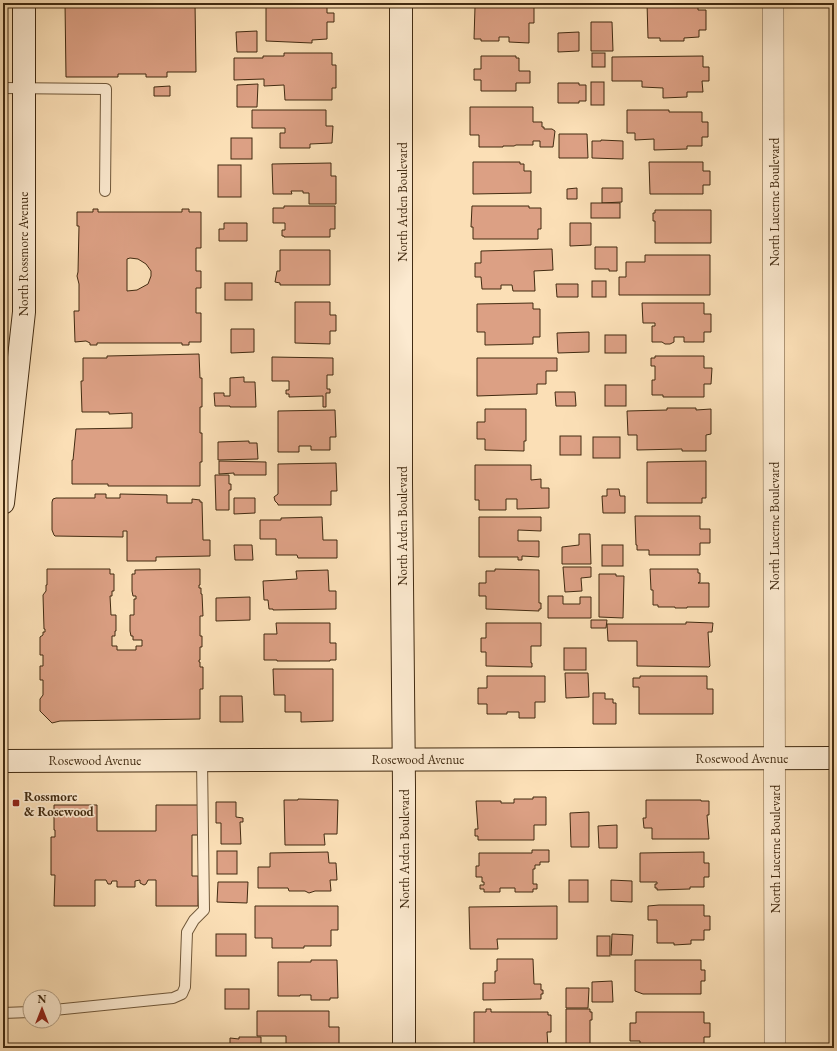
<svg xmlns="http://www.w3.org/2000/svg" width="837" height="1051" font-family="'EB Garamond',serif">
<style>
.building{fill:#dca084;stroke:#422b11;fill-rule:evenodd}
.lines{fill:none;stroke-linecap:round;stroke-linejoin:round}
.lane-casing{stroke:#70583a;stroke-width:12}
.street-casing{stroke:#70583a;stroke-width:22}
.secondary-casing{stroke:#422b11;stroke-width:24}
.lane{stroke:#fcead0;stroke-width:10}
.street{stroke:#fcead0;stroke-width:21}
.secondary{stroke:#fcead0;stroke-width:22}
.poi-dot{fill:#8f2418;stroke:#fcead0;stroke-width:1.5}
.labels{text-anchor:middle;stroke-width:3.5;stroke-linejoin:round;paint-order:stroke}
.street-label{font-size:13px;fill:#422b11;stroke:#fcead0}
.poi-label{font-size:13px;font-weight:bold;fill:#422b11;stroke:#fcead0;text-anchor:start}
</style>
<rect width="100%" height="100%" fill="#fbdfb6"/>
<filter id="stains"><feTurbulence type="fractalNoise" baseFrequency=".005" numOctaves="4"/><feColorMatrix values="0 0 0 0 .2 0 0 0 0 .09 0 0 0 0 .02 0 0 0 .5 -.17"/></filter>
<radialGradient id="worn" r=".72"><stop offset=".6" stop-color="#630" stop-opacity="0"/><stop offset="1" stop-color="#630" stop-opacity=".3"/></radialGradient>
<g class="building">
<path d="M65,3H195L196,72H167V77H146V74H118V77H66Z"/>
<path d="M266,3H327V13H334V22H327V39L312,40V43L266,41Z"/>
<path d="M510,3L534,4V23H529V43L509,42V37H499V41H481V39H474L475,7H481V4H510Z"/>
<path d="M647,3H698V10H706V30H699V37L684,38V41H660V38H648Z"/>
<path d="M591,22H612L613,51H591Z"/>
<path d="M257,31V52H237L236,32Z"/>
<path d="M579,32V51L558,52V33Z"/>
<path d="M284,53H332V65H336V88H332V100H285L284,85L264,86V79L234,80V58H263V56H284Z"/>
<rect x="592" y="53" width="13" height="14"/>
<path d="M481,56H516V58H519V71H530V83H516V91H481V80H474V69H481Z"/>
<path d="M703,56V67H709V81H702L703,92H687V97L663,98V88L642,87V81H612V57Z"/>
<rect x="591" y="82" width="13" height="23"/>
<path d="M558,83H579V85H586V101H579V103H558Z"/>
<path d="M258,84L257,107H237V85Z"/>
<path d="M170,86V96H154V87Z"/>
<path d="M470,107H533V122H542V127H544V129H552L555,131L553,147H540V141H533V145H516L514,146H503V147H479V135H470Z"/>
<path d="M252,110H326V126H333L332,143L310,144V148H280V133H285V128H252Z"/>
<path d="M627,110H669V112H702V122H708V137H702V146H687V149L654,150V139L635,140V133H627Z"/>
<path d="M559,134H587L588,158H559Z"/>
<rect x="231" y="138" width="21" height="21"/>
<path d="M601,140L623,141V159L592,158V141H601Z"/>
<path d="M473,162H520V164H524V171H531V193L473,194Z"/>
<path d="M649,162H703V171H710V185H703V194H650Z"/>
<path d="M331,163V176H336V204H309V193H303V191H291L292,194H273L272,164Z"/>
<rect x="218" y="165" width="23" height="32"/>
<path d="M577,188V199H567V189Z"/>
<path d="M602,188H622V202L602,203Z"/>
<rect x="591" y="203" width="29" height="15"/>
<path d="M284,206H335V229H330V237H284V236H282V230H285V223H273V208H284Z"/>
<path d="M472,206H529V208H541V229H538V239H473V227H471Z"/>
<path d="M93,209H98V212H182V209H189V212H201V248H196V271H201V288H196V313H201V342H189V345H182V343H97V345H90V343L86,341L75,342L74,311H79V284L77,276L78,272L79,226H77V212H93ZM130,258L138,259L146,264L151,271V276L148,284L137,290L127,291V259Z"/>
<path d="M655,210H711V243H655V221H653V213H655Z"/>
<path d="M224,223H247V241H219V229H224Z"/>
<path d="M570,223H591V245L570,246Z"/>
<path d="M595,247H617V271H609V269H595Z"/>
<path d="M552,249L553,270L534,271L535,291H513L512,285H501V289H482L481,277H475V263H481V251Z"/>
<path d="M280,250H330V285H280V283L275,282L277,271H280Z"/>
<path d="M645,255H710V295H619V277H626V262H645Z"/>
<rect x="592" y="281" width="14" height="16"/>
<rect x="225" y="283" width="27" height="17"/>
<path d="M556,284H578V297H557Z"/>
<path d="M295,302H330V315H336V331H330V344L295,343Z"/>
<path d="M533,303V309H540V337H533V344L485,345V332H477V304Z"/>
<path d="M642,303H704V314H711V332H704V342H684V337H674V342L670,344H665L662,342H652V326H655V323H643Z"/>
<path d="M231,329H254V352L231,353Z"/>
<path d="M589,332V352L558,353L557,333Z"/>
<rect x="605" y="335" width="21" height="18"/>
<path d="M199,354L200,378H202V407H200V433H202V462H200V486H108V484H72V460H73L76,429L132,428V413L109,414V412H82L81,381H83V358H107V356Z"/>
<path d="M655,356H704V368H712L711,384H704V397H663V395H652V380H655V366H651V358H655Z"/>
<path d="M272,357L333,358V375H327V389H330V393H326V407H323V396L289,397V394H286V390H289V381H272Z"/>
<path d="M477,358H557V371H546V384H537V394L477,396Z"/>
<path d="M244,377V382H255L256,407H230V406H215L214,393H224V396H230V378Z"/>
<rect x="605" y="385" width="21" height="21"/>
<path d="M555,392H575L576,406H556Z"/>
<path d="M667,408H696V410L711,409V434L706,435V451H682V449L637,450V435H628L627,411L667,410Z"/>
<path d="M485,409H526V441H524V451L485,450V439H477V422H485Z"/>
<path d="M335,410L336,437H330V450H311V446H299V452H278V411Z"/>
<rect x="560" y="436" width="21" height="19"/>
<rect x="593" y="437" width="27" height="21"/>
<path d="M249,441V443H257L258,459L218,460V442Z"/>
<path d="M219,461L266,462V475H234V473L219,474Z"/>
<path d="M706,461V498H702V503H647V462Z"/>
<path d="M336,463L337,491H331V505H278V504L275,501L274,497L278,494V464Z"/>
<path d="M475,465H531V480L541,479V488H549V508L517,509V499H506V510H479V500H475Z"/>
<path d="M215,475H229V484H231V490H229V510H216Z"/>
<path d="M607,489H619L620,496H625V513H603L602,496H607Z"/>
<path d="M95,494H106V498H120V494L167,495V503H192V499L200,500V502H202L203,540H210V556L156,557V561H127V531H123V537L55,536L54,535L52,530V502L53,499L56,498H95Z"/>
<path d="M234,498H255V513L234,514Z"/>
<path d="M635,516H700V529H710V543H700V555H649V550H637V545H636Z"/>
<path d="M322,517L323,540H337V558H298L297,555H276V539H260V520H281V518Z"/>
<path d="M479,517H541V531L518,530V541H539V557L522,556V560H518V557H479Z"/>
<path d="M579,534H590L591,564H562V547L579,545Z"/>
<path d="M234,545H252L253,560H235Z"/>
<rect x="602" y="545" width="21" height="21"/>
<path d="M563,567H591V577L581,578L582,591L565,592Z"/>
<path d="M47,569H110V574H114V591H112V596H110L111,615H116V631H115V636H112V646H117V650H136V646H142V640H133V636H131L130,631V615H134V599H136V596H133L132,591V574H135V570L200,569V585H199V588H201V594H202L203,616H200V636H202V647H200V660H199V662H200V667H203V689H200V719L60,721L52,723L40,711V699L43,695V680H40V666H43V655H40V637L43,635V632H45V629H44L43,595L46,591V585H47Z"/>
<path d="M495,569L539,570V603H541V609H539V611L486,609V596H479V583H486V571H495Z"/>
<path d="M650,569H698V573H700V582L698,583H709V607H687V608H675V607H658V605H653V590H651Z"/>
<path d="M328,570L329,591H336V609L273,610V609H269L268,600H264L263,581L297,579L296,571Z"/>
<path d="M599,574H616V576H624L623,618L599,617Z"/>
<path d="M548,596H563V604H580V597H591V618H548Z"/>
<path d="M250,597V620L216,621V598Z"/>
<path d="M591,620H607L606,628H591Z"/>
<path d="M686,622L713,623L712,632H708L710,666L709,667L637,666V641H608L607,624H686Z"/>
<path d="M276,623H330V643H336V660H330V661H277V660H264V634H277Z"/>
<path d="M486,623H541V646H531V663H532V667L486,666V652H481V638H486Z"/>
<rect x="564" y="648" width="22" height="22"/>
<path d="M273,669H333V721L301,722V712H285V695H274Z"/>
<path d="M565,673H588L589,697L566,698Z"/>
<path d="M487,676H545V702H535V718H519V712H507V714H487V704H478V688H487Z"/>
<path d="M640,676H707V689H713V714H639V687H633V678H640Z"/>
<path d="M593,693H605V699H613V703H616V724H593Z"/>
<path d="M220,696H242L243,722H220Z"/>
<path d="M533,797H546V825H534V840H478V836H475V829H478L476,801H501V803H514V799H533Z"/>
<path d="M298,799L338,800L337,834H324L325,845H285L284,800H298Z"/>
<path d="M646,800H701V801H709V815H707L709,839H652V828H644L643,818H646Z"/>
<path d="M216,802H236V817L243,818V822H240L241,844H221V823H216Z"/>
<path d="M54,805H97V831H156V805H198V835H192V876H198V906H156V880H148L146,884L144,885L140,883V880L135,881V887H117V881H112L111,884H108L106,880H95V906H54L55,875H51V837H55V830H54Z"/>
<path d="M589,812V847H571L570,813Z"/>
<path d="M617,825V848H599L598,826Z"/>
<path d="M532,850H549V862H540V865H535V869H533V884H537V889H533V892H515V888H500V892H484V889H480V885H484V882H482V877H476V866H479V853H532Z"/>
<rect x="217" y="851" width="20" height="23"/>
<path d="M328,852L329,863H336L337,880H330L331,891H315L309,893L305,891H289L288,888H258V867H270V853Z"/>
<path d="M704,852V863H709V877H704V887H690V889L657,890V888H655V884H657V882H640V853Z"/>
<rect x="569" y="880" width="19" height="22"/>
<path d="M611,880L632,881V902L611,901Z"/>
<path d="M218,882H248L247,903L217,902Z"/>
<path d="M659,905H704V916H710V930H704V940H691V944L674,945V943H657V920H648V906Z"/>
<path d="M255,906H338V930H331V946H304V948H272V938H255Z"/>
<path d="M557,906V939H497L498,949H470L469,907Z"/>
<rect x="216" y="934" width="30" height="22"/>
<path d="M612,934L633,935L632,955H611Z"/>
<rect x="597" y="936" width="13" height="20"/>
<path d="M497,959H533L534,984H541V990H543V994H541V999L483,1000V983H495V971H497Z"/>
<path d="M311,960H337L338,998H330V1000H311V995H300V996H278V962H311Z"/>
<path d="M635,960H701V970H705V981H701V994H643L635,991Z"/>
<path d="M612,981L613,1002H592V982Z"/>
<path d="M566,988H589L588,1008H566Z"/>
<rect x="225" y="989" width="24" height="20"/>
<path d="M486,1009H491V1012H548V1015H551V1032H547L548,1048H474V1012H486Z"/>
<path d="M566,1009H590V1012H592V1020H590V1048H566Z"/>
<path d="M257,1011H329V1027H339V1048H286V1036H257Z"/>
<path d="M636,1012H704V1023H710V1037H704V1046H689V1048H640V1041H630V1023H636Z"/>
<path d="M239,1037H261V1048H230V1038L239,1039Z"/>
<rect x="605" y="1046" width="27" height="2"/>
</g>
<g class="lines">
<g class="lane-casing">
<g id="lane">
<path d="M3,88L106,89L105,191"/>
<path d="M54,1010L173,998L182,994L185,987L187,932L194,920L204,910L202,760"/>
<path d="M3,1013L30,1012"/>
</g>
</g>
<g class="street-casing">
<path id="street" d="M773,3L775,1048"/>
</g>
<g class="secondary-casing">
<g id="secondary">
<path d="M401,3V482L404,786V1048"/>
<path d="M3,503L24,312V3"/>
<path d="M3,761L834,758"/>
</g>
</g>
<use href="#lane" class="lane"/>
<use href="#street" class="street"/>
<use href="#secondary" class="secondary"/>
</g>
<rect class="poi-dot" x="12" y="799" width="8" height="8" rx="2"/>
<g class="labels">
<g class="street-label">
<text transform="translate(402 202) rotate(-90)" y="5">North Arden Boulevard</text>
<text transform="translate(774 202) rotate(-90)" y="5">North Lucerne Boulevard</text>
<text transform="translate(23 254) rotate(-90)" y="5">North Rossmore Avenue</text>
<text transform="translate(402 526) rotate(-90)" y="5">North Arden Boulevard</text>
<text transform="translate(774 526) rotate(-90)" y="5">North Lucerne Boulevard</text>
<text x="742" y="763">Rosewood Avenue</text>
<text x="418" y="764">Rosewood Avenue</text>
<text x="95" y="765">Rosewood Avenue</text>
<text transform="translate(404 849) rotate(-90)" y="5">North Arden Boulevard</text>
<text transform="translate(775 849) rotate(-90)" y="5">North Lucerne Boulevard</text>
</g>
<g class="poi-label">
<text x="24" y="801">Rossmore<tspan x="24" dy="15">&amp; Rosewood</tspan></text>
</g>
</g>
<rect width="837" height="1051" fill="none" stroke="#fbdfb6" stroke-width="16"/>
<rect x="4" y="4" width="829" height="1043" fill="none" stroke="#422b11" stroke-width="2"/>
<rect x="8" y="8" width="821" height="1035" fill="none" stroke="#422b11"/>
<g transform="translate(42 1009)"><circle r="19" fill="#fcead0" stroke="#b29e84"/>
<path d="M0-3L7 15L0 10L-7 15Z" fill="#8f2418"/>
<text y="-6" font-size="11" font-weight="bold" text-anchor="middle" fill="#422b11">N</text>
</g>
<rect width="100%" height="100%" filter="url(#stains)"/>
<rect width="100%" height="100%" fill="url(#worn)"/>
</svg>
